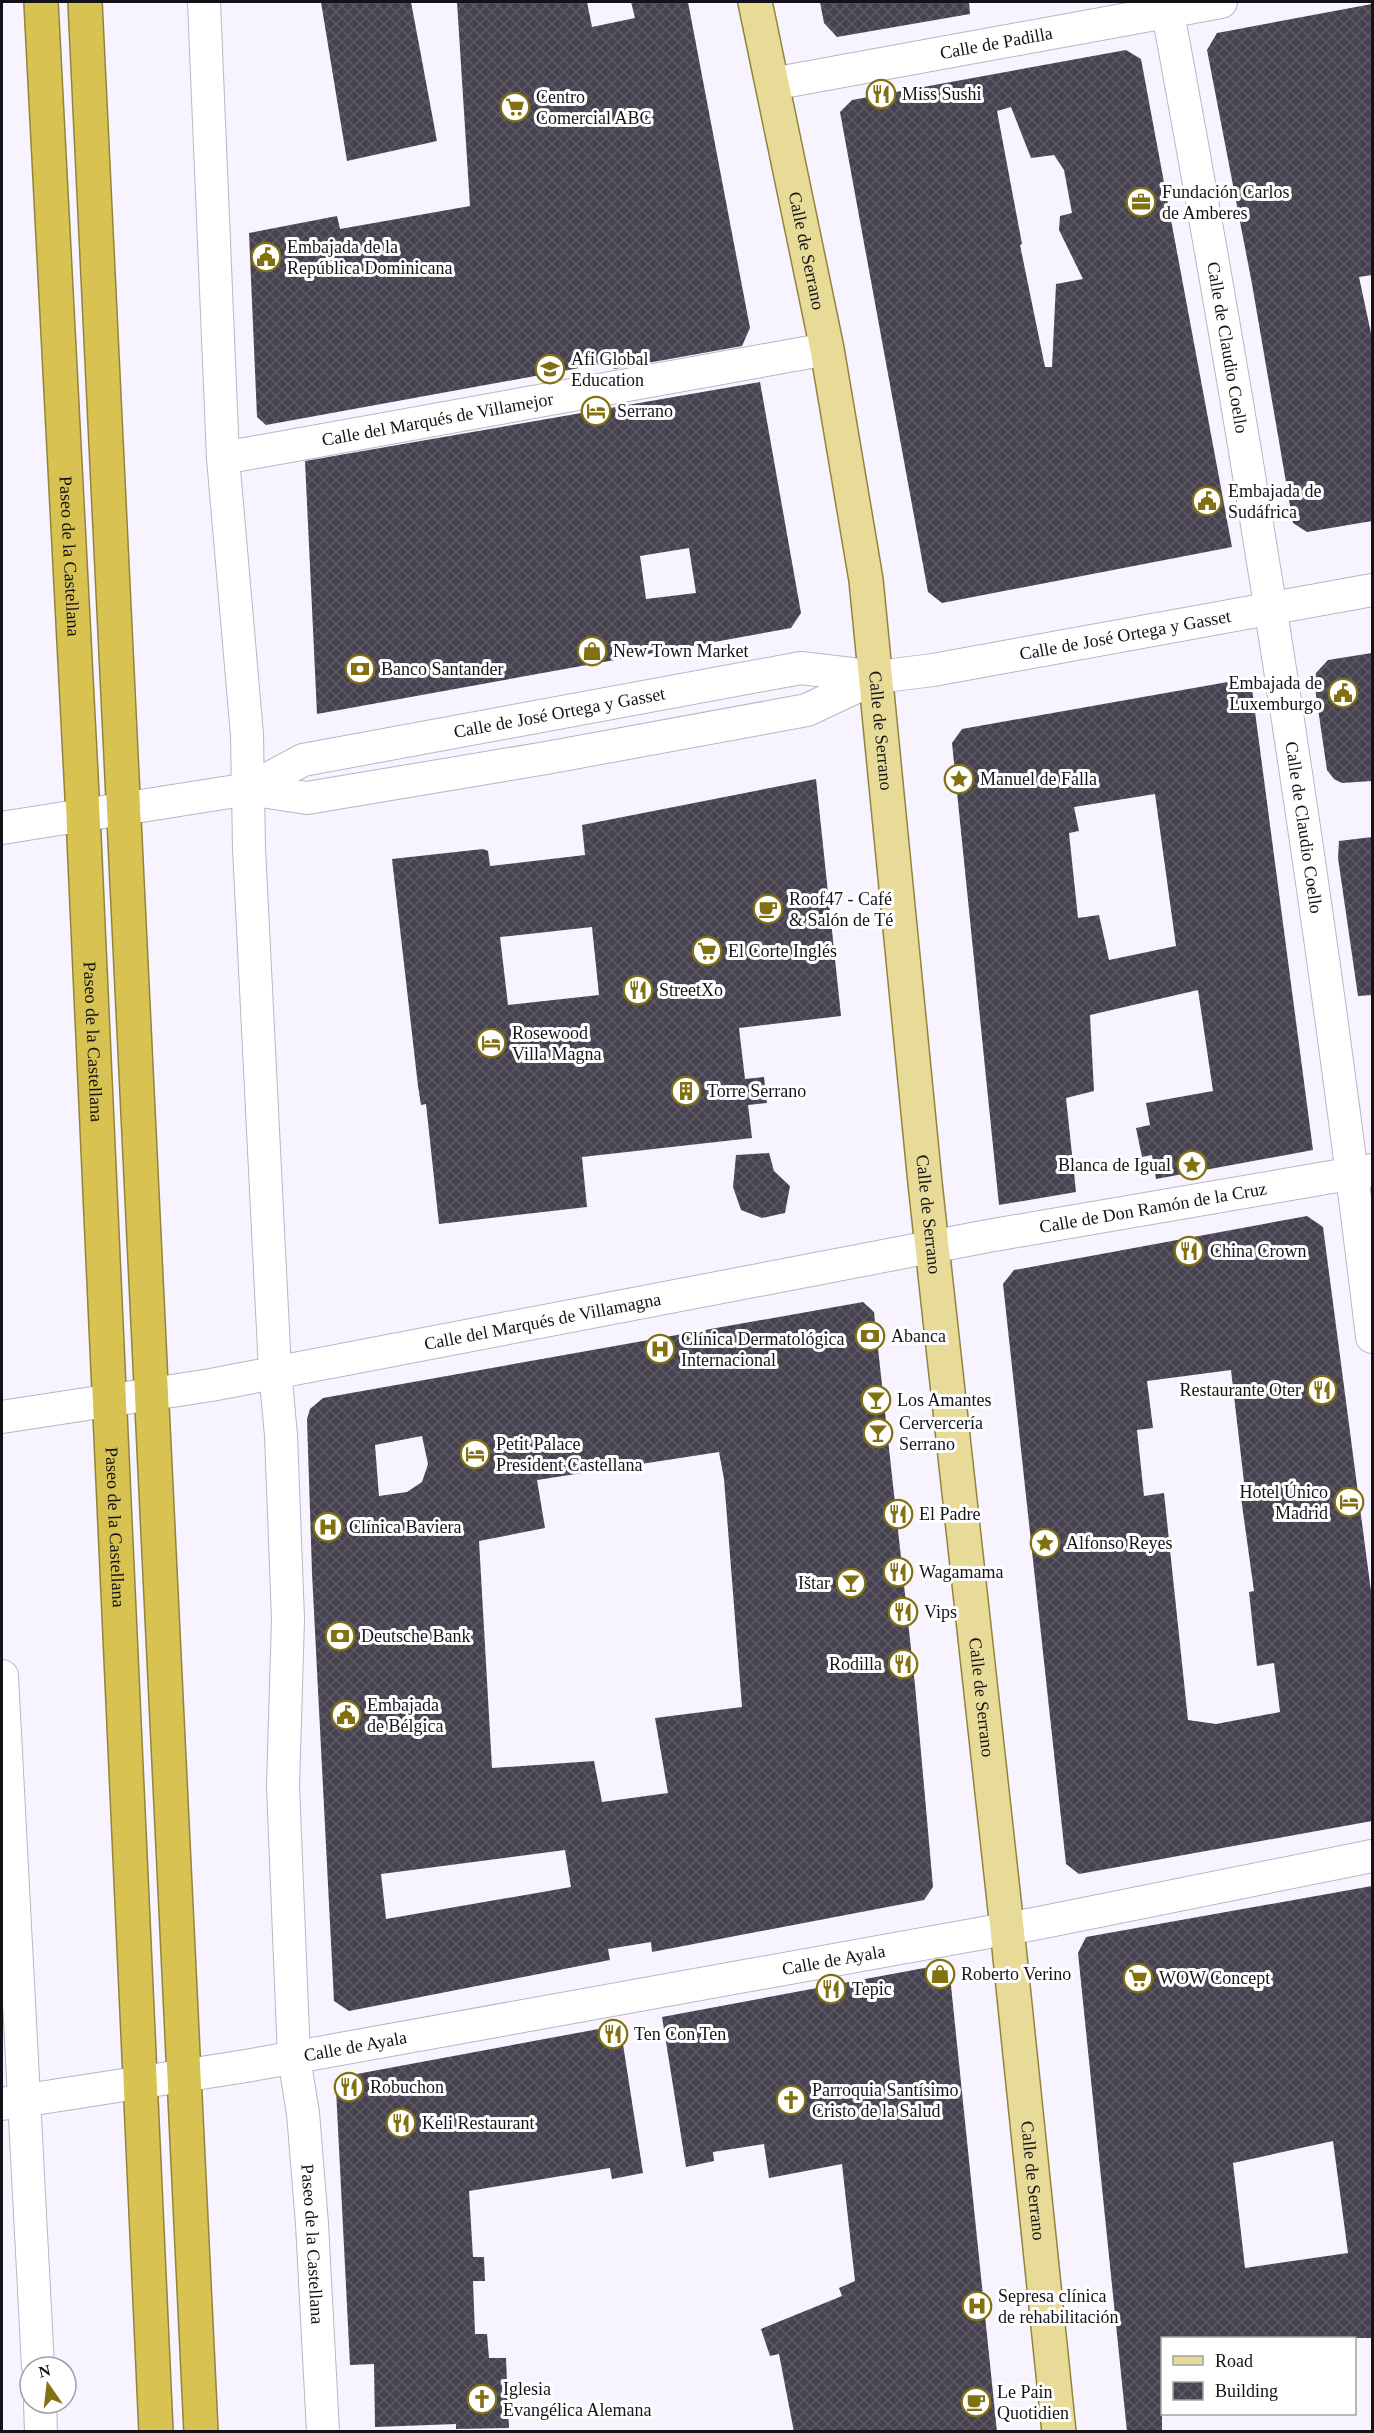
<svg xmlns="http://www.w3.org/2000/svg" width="1374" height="2433" font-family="Georgia,serif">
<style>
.building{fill:url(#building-cross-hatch);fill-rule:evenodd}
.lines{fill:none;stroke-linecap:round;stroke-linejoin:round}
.minor-casing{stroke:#bab5c6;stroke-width:34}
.major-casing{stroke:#93843d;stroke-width:36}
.highway-casing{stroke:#93843d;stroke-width:36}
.minor{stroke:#fff;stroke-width:32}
.major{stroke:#e8da97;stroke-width:33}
.highway{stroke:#d8c251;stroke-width:33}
.labels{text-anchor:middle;stroke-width:6;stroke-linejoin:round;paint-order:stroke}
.street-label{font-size:18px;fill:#141218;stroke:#fff}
.poi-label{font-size:18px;fill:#141218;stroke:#fff;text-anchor:start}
</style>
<defs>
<pattern id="building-cross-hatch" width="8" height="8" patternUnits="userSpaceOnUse" patternTransform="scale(1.5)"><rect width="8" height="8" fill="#474250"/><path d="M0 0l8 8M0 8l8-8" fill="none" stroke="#5e5a65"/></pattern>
</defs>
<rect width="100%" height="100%" fill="#f7f4ff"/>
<g class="building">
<path d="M321,2H411L437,141L347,161Z"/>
<path d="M457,2H587L592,27L635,18L631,2H688L750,328L742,346L614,369L612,362L266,425L257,417L249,233L337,216L340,229L470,206Z"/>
<path d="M820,2H969L970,14L837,37L824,23Z"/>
<path d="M1372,4V275L1359,277L1372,338V521L1307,532L1293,523L1252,284L1207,50L1217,33Z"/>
<path d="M1126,50L1141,59L1232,547L942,603L928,592L840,112L852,100ZM1011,107L1031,158L1054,155L1064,170L1072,213L1060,216L1059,230L1083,279L1056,284L1052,367H1045L1020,245L1022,244L997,111Z"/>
<path d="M760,382L801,613L791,628L317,714L305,461ZM689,548L696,593L646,599L640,556Z"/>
<path d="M1372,653V781L1342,783L1334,779L1327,770L1314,681L1316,673L1328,660Z"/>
<path d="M1239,680L1252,689L1313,1150L1156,1179L1152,1155L1142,1157L1136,1128L1150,1125L1146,1103L1213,1091L1198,990L1090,1015L1094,1091L1066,1098L1076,1192L999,1205L952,743L962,729ZM1155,794L1176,946L1109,960L1099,915L1078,918L1069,833L1079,831L1074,807Z"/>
<path d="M816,779L841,1016L739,1028L745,1079L764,1077L767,1103L748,1105L752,1138L582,1157L587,1207L439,1224L426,1104L421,1105L418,1086L392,859L483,849L488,851L490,866L585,855L582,825ZM592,927L599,995L508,1005L500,937Z"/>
<path d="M1372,837V995L1358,996L1338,858L1339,841Z"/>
<path d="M769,1153L774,1171L790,1186L785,1213L762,1218L741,1210L733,1187L736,1155Z"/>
<path d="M1307,1216L1323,1227L1372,1599V1821L1079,1874L1066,1864L1003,1284L1014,1270ZM1231,1370L1244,1482L1239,1483L1254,1591L1249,1592L1257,1666L1274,1663L1280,1712L1216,1724L1188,1720L1164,1493L1144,1496L1137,1430L1153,1428L1147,1381Z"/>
<path d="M863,1302L874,1312L915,1685L933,1887L924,1900L652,1952L651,1942L608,1949L610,1960L349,2011L334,2001L312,1573L307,1419L310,1409L323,1398ZM422,1436L428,1464L422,1482L407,1492L379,1496L375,1445ZM719,1452L724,1479L742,1707L655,1718L668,1793L602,1802L594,1761L492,1768L479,1541L545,1528L537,1480ZM565,1850L571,1887L386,1919L381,1874Z"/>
<path d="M1372,1886V2338H1162V2432H1127L1078,1953L1086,1937ZM1333,2141L1348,2253L1245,2268L1233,2163Z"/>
<path d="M935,1966L950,1976L997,2432H794L779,2354L770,2356L761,2329L842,2296L839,2288L855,2281L842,2164L769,2178L764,2144L713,2152L714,2161L686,2167L662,2017Z"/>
<path d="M620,2025L643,2173L612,2179L610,2168L469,2191L473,2257H484L485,2281H473L475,2334H487L489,2358H506L509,2428L456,2429V2424L375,2427L374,2364L350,2365L336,2089L346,2076Z"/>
</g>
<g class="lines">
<g class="minor-casing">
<g id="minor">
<path id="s1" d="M204,2L223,458L247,735L249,848L275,1371L281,1435L288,1619L283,1786L294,2058L303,2113L312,2224L323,2432"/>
<path id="s2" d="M1166,2C1248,444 1319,890 1372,1337"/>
<path id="s3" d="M772,84L1221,2"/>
<path id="s4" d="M223,458L827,349"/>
<path id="s5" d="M249,789L303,760L801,668L877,677L933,670L1372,590"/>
<path d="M2,828L249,789L307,798L546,758L807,710L877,677"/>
<path id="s6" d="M2,1417L211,1385L988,1236L1372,1170"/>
<path d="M2,1676L38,2367"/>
<path id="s7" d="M2,2104L246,2066L1039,1923L1372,1856"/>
<path d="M40,2403L41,2432"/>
</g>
</g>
<g class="major-casing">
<g id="major">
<path id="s8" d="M755,2L827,349L866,580L925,1183L1007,1928L1059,2432"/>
</g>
</g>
<g class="highway-casing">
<g id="highway">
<path id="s9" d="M41,2L83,815L156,2432"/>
<path d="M85,2L201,2432"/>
</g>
</g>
<use href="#minor" class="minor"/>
<use href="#major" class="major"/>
<use href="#highway" class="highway"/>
</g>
<defs>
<g id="restaurant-ring" transform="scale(1.5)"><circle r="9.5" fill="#fff" stroke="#817111" stroke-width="1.5"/><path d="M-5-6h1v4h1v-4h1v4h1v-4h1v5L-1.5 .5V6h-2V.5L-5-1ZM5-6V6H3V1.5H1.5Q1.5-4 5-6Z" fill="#817111"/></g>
<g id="supermarket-ring" transform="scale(1.5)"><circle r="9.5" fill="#fff" stroke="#817111" stroke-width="1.5"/><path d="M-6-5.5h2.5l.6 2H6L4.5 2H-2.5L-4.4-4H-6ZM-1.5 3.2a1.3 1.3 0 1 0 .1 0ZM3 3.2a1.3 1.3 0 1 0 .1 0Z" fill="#817111"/></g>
<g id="office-ring" transform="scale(1.5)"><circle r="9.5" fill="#fff" stroke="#817111" stroke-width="1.5"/><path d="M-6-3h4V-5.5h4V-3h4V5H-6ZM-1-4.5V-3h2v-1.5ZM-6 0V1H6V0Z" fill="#817111"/></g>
<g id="civic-ring" transform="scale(1.5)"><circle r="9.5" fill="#fff" stroke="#817111" stroke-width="1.5"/><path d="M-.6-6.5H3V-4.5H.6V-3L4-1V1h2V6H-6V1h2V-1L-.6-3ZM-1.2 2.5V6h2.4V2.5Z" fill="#817111"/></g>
<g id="school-ring" transform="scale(1.5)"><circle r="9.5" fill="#fff" stroke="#817111" stroke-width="1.5"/><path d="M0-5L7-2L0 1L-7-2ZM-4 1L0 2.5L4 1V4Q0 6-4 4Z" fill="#817111"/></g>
<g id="hotel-ring" transform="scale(1.5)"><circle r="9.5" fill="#fff" stroke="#817111" stroke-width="1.5"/><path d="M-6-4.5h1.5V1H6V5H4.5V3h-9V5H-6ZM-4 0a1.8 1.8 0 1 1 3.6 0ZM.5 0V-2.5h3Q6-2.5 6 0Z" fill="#817111"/></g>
<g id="shop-ring" transform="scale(1.5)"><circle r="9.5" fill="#fff" stroke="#817111" stroke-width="1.5"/><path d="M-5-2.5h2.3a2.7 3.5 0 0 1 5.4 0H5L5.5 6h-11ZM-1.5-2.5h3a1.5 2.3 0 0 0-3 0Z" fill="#817111"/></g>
<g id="bank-ring" transform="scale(1.5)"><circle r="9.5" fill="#fff" stroke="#817111" stroke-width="1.5"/><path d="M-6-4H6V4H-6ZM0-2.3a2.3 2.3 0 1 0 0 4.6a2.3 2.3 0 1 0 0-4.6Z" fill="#817111"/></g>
<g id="sight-ring" transform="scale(1.5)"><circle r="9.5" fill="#fff" stroke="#817111" stroke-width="1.5"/><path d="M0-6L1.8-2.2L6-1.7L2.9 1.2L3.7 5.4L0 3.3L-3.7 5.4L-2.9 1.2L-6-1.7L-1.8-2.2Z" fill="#817111"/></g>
<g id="cafe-ring" transform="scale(1.5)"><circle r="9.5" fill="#fff" stroke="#817111" stroke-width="1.5"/><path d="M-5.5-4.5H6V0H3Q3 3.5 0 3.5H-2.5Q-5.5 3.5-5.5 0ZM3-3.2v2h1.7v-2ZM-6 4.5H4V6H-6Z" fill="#817111"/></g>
<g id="building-ring" transform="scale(1.5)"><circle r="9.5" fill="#fff" stroke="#817111" stroke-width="1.5"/><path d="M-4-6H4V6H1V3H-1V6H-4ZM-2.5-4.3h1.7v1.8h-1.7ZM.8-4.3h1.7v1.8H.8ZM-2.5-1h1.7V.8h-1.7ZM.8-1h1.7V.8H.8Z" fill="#817111"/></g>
<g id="hospital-ring" transform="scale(1.5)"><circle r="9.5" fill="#fff" stroke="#817111" stroke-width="1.5"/><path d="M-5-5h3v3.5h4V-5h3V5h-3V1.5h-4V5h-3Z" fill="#817111"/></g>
<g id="bar-ring" transform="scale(1.5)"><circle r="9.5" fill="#fff" stroke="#817111" stroke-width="1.5"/><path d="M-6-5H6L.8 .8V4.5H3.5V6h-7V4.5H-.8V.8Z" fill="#817111"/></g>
<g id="church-ring" transform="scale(1.5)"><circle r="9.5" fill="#fff" stroke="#817111" stroke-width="1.5"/><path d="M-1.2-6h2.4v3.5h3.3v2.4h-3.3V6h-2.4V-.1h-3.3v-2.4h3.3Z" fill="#817111"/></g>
</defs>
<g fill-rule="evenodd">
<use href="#restaurant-ring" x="881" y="94"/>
<use href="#supermarket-ring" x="515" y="107"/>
<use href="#office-ring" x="1141" y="202"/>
<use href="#civic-ring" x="266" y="257"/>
<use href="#school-ring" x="550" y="369"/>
<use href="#hotel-ring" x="596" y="411"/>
<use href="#civic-ring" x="1207" y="501"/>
<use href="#shop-ring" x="592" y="651"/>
<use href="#bank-ring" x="360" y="669"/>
<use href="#civic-ring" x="1343" y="693"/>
<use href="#sight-ring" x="959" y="779"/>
<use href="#cafe-ring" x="768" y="909"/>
<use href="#supermarket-ring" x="707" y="951"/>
<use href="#restaurant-ring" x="638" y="990"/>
<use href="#hotel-ring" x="491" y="1043"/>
<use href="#building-ring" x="686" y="1091"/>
<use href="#sight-ring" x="1192" y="1165"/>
<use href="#restaurant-ring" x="1189" y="1251"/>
<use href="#bank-ring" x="870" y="1336"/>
<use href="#hospital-ring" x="660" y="1349"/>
<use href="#restaurant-ring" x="1322" y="1390"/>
<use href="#bar-ring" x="876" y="1400"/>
<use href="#bar-ring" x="878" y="1433"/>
<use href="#hotel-ring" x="475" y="1454"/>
<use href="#hotel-ring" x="1349" y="1502"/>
<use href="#restaurant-ring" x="898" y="1514"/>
<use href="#hospital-ring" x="328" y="1527"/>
<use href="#sight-ring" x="1045" y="1543"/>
<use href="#restaurant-ring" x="898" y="1572"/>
<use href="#bar-ring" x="851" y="1583"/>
<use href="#restaurant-ring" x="903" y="1612"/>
<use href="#bank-ring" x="340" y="1636"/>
<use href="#restaurant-ring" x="903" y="1664"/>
<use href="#civic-ring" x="346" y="1715"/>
<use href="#shop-ring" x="940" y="1974"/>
<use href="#supermarket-ring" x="1138" y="1978"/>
<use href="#restaurant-ring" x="831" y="1989"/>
<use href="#restaurant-ring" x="613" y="2034"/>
<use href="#restaurant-ring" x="349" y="2087"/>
<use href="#church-ring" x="791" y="2100"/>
<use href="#restaurant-ring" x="401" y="2123"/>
<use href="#hospital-ring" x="977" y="2306"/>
<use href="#church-ring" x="482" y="2399"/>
<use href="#cafe-ring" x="976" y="2402"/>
</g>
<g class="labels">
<g class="street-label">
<text dy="6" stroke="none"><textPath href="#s3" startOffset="228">Calle de Padilla</textPath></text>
<text dy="6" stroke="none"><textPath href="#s8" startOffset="254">Calle de Serrano</textPath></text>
<text dy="6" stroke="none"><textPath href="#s2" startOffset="351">Calle de Claudio Coello</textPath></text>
<text dy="6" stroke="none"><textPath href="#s4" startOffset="218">Calle del Marqués de Villamejor</textPath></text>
<text dy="6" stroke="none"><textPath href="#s9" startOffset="555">Paseo de la Castellana</textPath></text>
<text dy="6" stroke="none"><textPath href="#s5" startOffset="896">Calle de José Ortega y Gasset</textPath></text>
<text dy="6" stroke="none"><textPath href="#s5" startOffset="322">Calle de José Ortega y Gasset</textPath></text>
<text dy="6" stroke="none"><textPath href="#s8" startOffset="740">Calle de Serrano</textPath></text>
<text dy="6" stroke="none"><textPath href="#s2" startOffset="837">Calle de Claudio Coello</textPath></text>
<text dy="6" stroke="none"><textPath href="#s9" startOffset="1041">Paseo de la Castellana</textPath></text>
<text dy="6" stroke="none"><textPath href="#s6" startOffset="1170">Calle de Don Ramón de la Cruz</textPath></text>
<text dy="6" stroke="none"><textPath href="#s8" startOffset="1226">Calle de Serrano</textPath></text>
<text dy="6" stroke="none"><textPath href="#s6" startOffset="549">Calle del Marqués de Villamagna</textPath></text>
<text dy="6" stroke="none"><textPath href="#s9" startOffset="1527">Paseo de la Castellana</textPath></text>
<text dy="6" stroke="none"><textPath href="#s8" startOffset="1712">Calle de Serrano</textPath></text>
<text dy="6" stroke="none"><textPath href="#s7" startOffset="844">Calle de Ayala</textPath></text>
<text dy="6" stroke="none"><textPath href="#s7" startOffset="358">Calle de Ayala</textPath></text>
<text dy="6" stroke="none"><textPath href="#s8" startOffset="2198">Calle de Serrano</textPath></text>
<text dy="6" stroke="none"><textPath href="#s1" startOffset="2246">Paseo de la Castellana</textPath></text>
</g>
<g class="poi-label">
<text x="902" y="100">Miss Sushi</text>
<text x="536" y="103">Centro<tspan x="536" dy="21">Comercial ABC</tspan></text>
<text x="1162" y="198">Fundación Carlos<tspan x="1162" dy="21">de Amberes</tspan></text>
<text x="287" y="253">Embajada de la<tspan x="287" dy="21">República Dominicana</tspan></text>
<text x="571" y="365">Afi Global<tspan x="571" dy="21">Education</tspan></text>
<text x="617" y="417">Serrano</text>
<text x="1228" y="497">Embajada de<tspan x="1228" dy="21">Sudáfrica</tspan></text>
<text x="613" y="657">New Town Market</text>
<text x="381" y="675">Banco Santander</text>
<text x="1322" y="689" text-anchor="end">Embajada de<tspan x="1322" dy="21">Luxemburgo</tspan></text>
<text x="980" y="785">Manuel de Falla</text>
<text x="789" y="905">Roof47 - Café<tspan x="789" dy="21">&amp; Salón de Té</tspan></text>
<text x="728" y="957">El Corte Inglés</text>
<text x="659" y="996">StreetXo</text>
<text x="512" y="1039">Rosewood<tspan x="512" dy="21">Villa Magna</tspan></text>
<text x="707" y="1097">Torre Serrano</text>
<text x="1171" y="1171" text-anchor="end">Blanca de Igual</text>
<text x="1210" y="1257">China Crown</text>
<text x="891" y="1342">Abanca</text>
<text x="681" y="1345">Clínica Dermatológica<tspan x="681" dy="21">Internacional</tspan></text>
<text x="1301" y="1396" text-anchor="end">Restaurante Oter</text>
<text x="897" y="1406">Los Amantes</text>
<text x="899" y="1429">Cervercería<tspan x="899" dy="21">Serrano</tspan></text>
<text x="496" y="1450">Petit Palace<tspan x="496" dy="21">President Castellana</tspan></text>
<text x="1328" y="1498" text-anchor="end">Hotel Único<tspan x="1328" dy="21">Madrid</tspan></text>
<text x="919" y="1520">El Padre</text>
<text x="349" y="1533">Clínica Baviera</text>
<text x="1066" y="1549">Alfonso Reyes</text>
<text x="919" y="1578">Wagamama</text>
<text x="830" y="1589" text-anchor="end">Ištar</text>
<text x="924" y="1618">Vips</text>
<text x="361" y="1642">Deutsche Bank</text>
<text x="882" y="1670" text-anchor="end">Rodilla</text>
<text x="367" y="1711">Embajada<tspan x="367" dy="21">de Bélgica</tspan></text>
<text x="961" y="1980">Roberto Verino</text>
<text x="1159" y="1984">WOW Concept</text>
<text x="852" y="1995">Tepic</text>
<text x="634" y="2040">Ten Con Ten</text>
<text x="370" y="2093">Robuchon</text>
<text x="812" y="2096">Parroquia Santísimo<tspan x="812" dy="21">Cristo de la Salud</tspan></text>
<text x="422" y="2129">Keli Restaurant</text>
<text x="998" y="2302">Sepresa clínica<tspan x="998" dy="21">de rehabilitación</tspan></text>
<text x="503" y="2395">Iglesia<tspan x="503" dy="21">Evangélica Alemana</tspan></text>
<text x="997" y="2398">Le Pain<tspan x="997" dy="21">Quotidien</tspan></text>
</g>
</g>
<rect width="1374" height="2433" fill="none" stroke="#141218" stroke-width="6"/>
<rect x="1161" y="2337" width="195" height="78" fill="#ffffff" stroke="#a1a0a3" stroke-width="1.5"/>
<rect x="1173" y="2356" width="30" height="9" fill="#e8da97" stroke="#a1a0a3" stroke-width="1.5"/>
<text x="1215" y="2367" font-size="18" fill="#141218">Road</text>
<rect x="1173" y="2382" width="30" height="18" fill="url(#building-cross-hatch)" stroke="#a1a0a3" stroke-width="1.5"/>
<text x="1215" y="2397" font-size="18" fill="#141218">Building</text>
<g transform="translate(48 2385) rotate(346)"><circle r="28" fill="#ffffff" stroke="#a1a0a3" stroke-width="1.5"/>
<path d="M0-4.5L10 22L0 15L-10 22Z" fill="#817111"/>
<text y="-9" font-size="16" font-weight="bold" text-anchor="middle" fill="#141218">N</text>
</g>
</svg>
